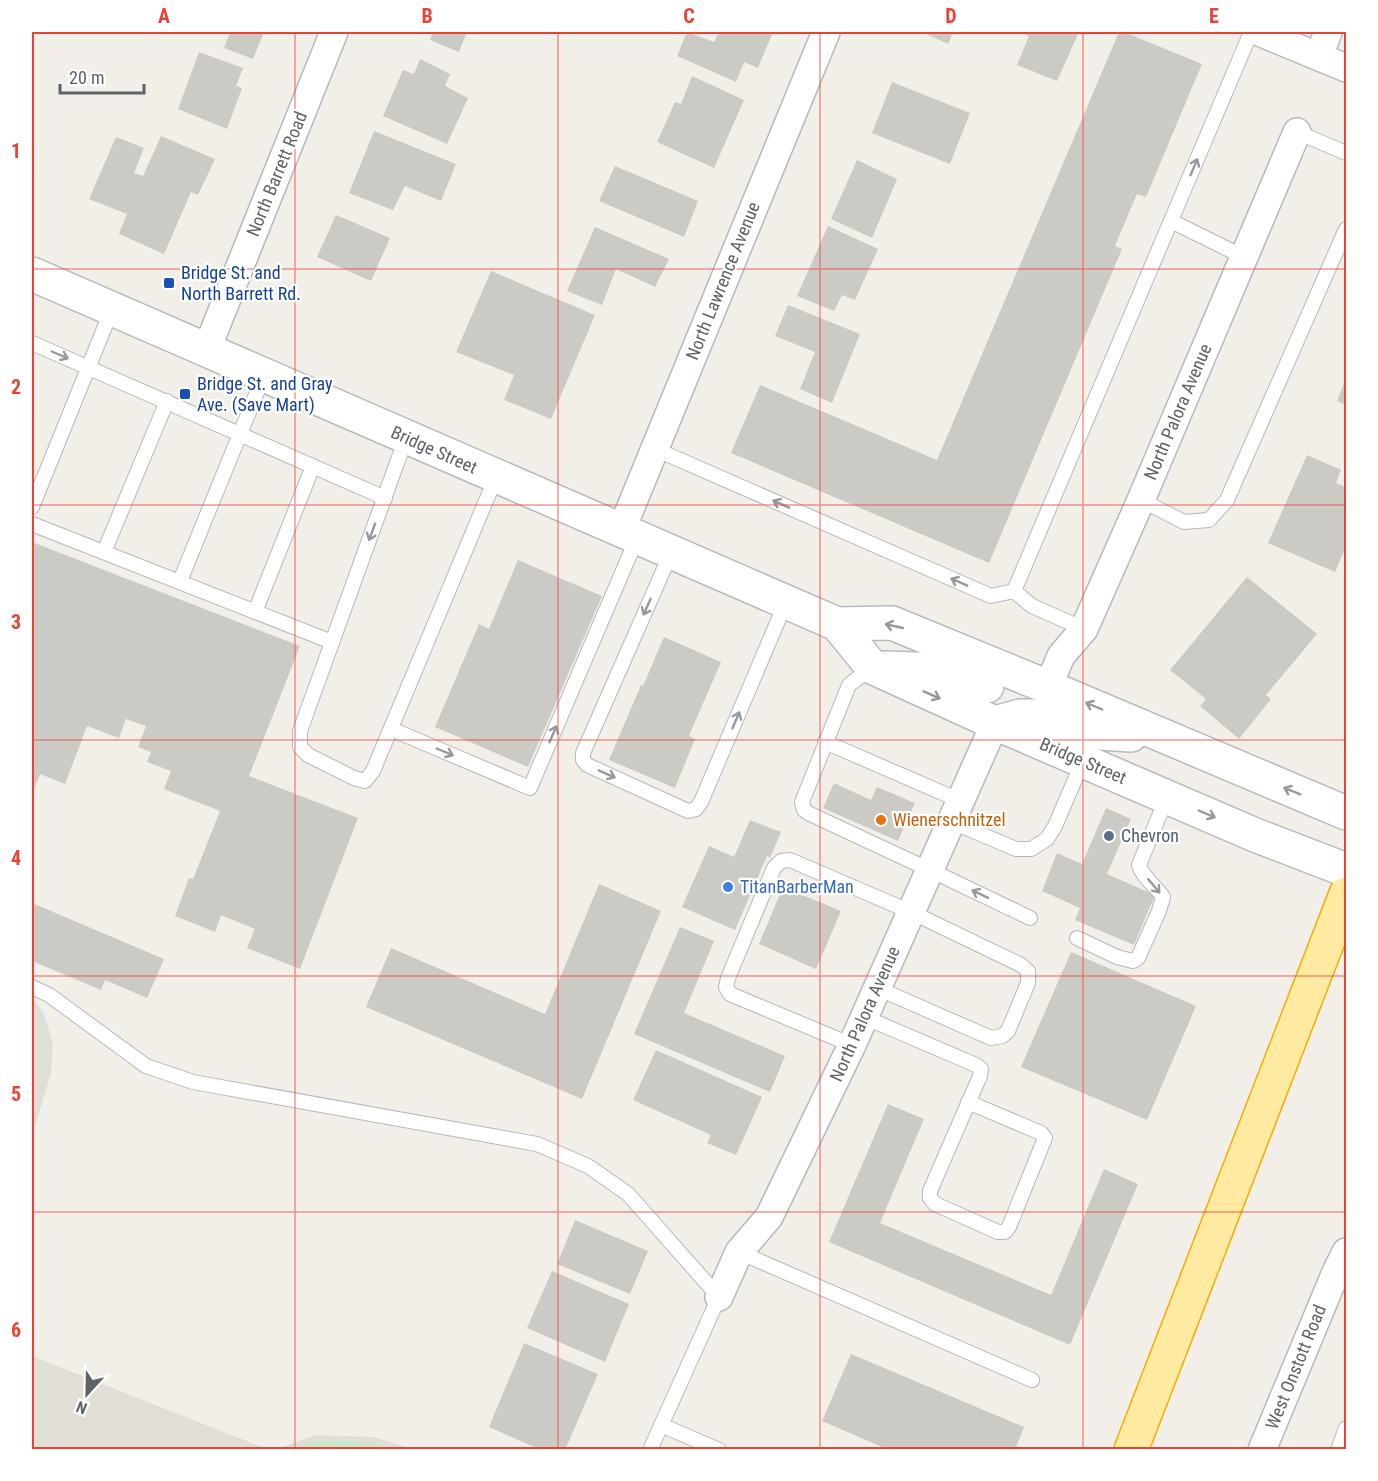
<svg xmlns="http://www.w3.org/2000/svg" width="1378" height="1481" font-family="'Roboto Condensed',sans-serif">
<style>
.education{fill:#e1ded6}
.green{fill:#c5e8c5}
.building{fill:#cccac5}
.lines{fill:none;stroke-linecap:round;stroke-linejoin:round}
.service-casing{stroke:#b5b8bc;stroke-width:16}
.minor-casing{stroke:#b5b8bc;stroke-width:30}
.secondary-casing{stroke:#b6babf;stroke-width:36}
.trunk-casing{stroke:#f9ab00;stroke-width:36}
.service{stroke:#fff;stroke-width:14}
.minor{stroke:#fff;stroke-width:27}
.secondary{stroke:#fff;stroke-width:33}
.trunk{stroke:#feeaa1;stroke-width:33}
.oneway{stroke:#979a9d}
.grid{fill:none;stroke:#ea4335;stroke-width:1.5;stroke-opacity:0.55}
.transit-dot{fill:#1a4fb4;stroke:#fff;stroke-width:2}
.food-dot{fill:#e8710a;stroke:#fff;stroke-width:2}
.service-dot{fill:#5c6f8a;stroke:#fff;stroke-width:2}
.shop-dot{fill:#3f7fe0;stroke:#fff;stroke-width:2}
.labels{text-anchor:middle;stroke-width:4.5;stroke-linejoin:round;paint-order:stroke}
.street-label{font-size:18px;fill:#5f6368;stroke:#fff}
.transit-label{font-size:18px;fill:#164399;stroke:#fff;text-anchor:start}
.food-label{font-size:18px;fill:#c56008;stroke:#fff;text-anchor:start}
.service-label{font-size:18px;fill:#4e5e75;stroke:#fff;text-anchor:start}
.shop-label{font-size:18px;fill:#366cbe;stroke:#fff;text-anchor:start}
.neatline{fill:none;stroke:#ea4335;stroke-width:2}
.grid-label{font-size:20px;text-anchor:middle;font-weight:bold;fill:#ea4335}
</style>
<rect width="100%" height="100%" fill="#f1efe8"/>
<g class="education">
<path d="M32,998L43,1012L53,1043L51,1073L32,1136Z"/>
<path d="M32,1356L267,1449H32Z"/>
<path d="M316,1435L374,1437L413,1449L273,1450Z"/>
</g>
<path class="green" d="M347,1441L380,1445L394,1449H284L316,1442Z"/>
<g class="building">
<path d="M227,32H264L253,59L224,48L230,33Z"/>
<path d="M433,32H467L459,52L430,40Z"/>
<path d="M687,32L714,42L719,32H773L758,68L744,62L736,82L677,56Z"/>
<path d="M922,32H953L948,44Z"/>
<path d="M1017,32H1079L1057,81L1017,65L1029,36Z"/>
<path d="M1119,32H1124L1202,64L1146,197L1137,194L1115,246L1122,249L989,563L731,453L760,385L937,460Z"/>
<path d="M199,52L243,68L236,86L242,88L227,129L178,109Z"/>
<path d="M420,59L450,74L445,86L468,98L447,144L383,116L403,70L414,74Z"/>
<path d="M692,76L744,100L714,168L657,142L675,102L681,104Z"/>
<path d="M892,82L970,113L950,164L872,133Z"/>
<path d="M374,131L456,164L441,201L405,186L393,210L349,193Z"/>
<path d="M161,136L215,159L198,195L191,192L164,254L119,234L127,214L89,199L116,137L144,148L134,173L143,176Z"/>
<path d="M857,160L897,179L872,238L831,219Z"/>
<path d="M615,166L698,201L684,237L599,201Z"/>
<path d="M336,215L390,238L371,281L317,257Z"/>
<path d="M828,226L878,249L855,300L842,295L834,311L797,296Z"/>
<path d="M595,227L669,259L655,287L616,269L602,305L567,291Z"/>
<path d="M491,271L595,315L551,419L504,400L514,375L456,352Z"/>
<path d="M788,305L860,334L832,403L800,389L815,352L775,336Z"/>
<path d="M1346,378V405L1337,401Z"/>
<path d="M1307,455L1341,470L1336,483L1346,487V546L1335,572L1268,543Z"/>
<path d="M32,542L300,646L249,776L358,818L300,969L247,948L255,929L221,915L215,932L175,916L189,878L193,879L220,811L164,789L171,771L147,762L151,752L138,747L146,726L126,719L119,738L87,726L65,784L40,774L32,794Z"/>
<path d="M518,560L602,596L528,767L435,727L479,624L489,629Z"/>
<path d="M1247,577L1317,634L1266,695L1271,699L1239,739L1200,706L1206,699L1170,670Z"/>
<path d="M664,637L721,662L689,736L695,739L675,788L609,760L641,685L643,686Z"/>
<path d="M834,783L871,800L877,787L915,803L898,841L823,808Z"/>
<path d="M1106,808L1131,819L1107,874L1155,895L1134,945L1075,920L1080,908L1042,891L1057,853L1082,864Z"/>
<path d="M750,820L781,832L770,858L767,856L735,930L682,907L709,846L734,857Z"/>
<path d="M599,884L661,911L582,1099L366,1007L391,948L545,1014Z"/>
<path d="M783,887L841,911L816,969L759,944Z"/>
<path d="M32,903L164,959L147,998L105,980L101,990L32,961Z"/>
<path d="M680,927L714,941L684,1013L785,1056L770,1092L634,1034Z"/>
<path d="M1071,952L1196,1006L1147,1120L1021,1067Z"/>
<path d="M656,1050L762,1097L736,1155L707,1143L711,1135L633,1100Z"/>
<path d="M888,1104L924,1119L880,1223L1051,1295L1104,1169L1138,1184L1070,1345L829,1242Z"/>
<path d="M575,1220L648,1251L630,1294L557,1264Z"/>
<path d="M552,1271L629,1304L605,1362L527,1328Z"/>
<path d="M524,1343L598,1374L565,1450H541L489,1427Z"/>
<path d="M851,1354L1024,1427L1015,1450H889L822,1421Z"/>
</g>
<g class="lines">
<g class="service-casing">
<g id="service">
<path d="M1297,132L1346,153"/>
<path d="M1171,221L1244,257"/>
<path d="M32,343L385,498"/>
<path d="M406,438L300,731V747L308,755L354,778L365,781L373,771L496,477"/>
<path d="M655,449L991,596L1014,591"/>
<path d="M1141,500L1184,522L1209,520L1227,500L1346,229"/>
<path d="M32,507L112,309"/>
<path d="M32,524L332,642"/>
<path d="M104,552L167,401"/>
<path d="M671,553L583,753V760L587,765L688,811L696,809L701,802L786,602"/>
<path d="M180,581L264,375"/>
<path d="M1014,591L1251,32"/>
<path d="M1014,591L1032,606L1084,629"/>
<path d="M255,612L313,466"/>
<path d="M872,667L849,685L802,802L804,810L810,814L930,870L1030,918"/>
<path d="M391,729L530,788L637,538"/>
<path d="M825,742L961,801"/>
<path d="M952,822L1016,849H1031L1047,839L1055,826L1083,761"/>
<path d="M1077,938L1117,957L1133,961L1138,958L1159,911L1163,897C1156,886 1142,877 1139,865L1167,797"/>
<path d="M32,987L49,995L146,1066L193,1082L537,1144L588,1166L628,1194L719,1297L650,1450"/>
<path d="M864,1017L976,1065L981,1069L980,1076L930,1191V1198L935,1204L998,1232H1005L1009,1227L1045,1138L1041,1133L968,1102"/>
<path d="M852,1045L730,994L726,987L728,978L774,868L781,861L790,860L911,912L1021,965L1028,971V983L1008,1031L1002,1036L991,1038L877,988"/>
<path d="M739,1252L1032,1380"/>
<path d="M661,1425L719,1450"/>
<path d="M1338,1450L1346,1428"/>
</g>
</g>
<g class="minor-casing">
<g id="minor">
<path d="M1259,32L1346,68"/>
<path d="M1319,56L1328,32"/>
<path d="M206,351L334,32"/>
<path d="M621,531L826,32"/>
<path d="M1048,687L1061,656L1084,629L1141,500L1297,132"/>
<path d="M719,1297L739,1252L769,1217L852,1045L995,723"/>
<path d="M1262,1450L1336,1272L1346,1252"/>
</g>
</g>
<g class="secondary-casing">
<g id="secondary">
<path d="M32,274L837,624L892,623L1048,687L1346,813"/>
<path d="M837,624L872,667L995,723L1255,835L1346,870"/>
<path d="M886,668L944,670L987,686"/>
<path d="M995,723L1020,716H1040L1054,718L1099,733L1131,735"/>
</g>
</g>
<g class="trunk-casing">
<path id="trunk" d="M1131,1450L1346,894"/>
</g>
<use href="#service" class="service"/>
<use href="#minor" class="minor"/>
<use href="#secondary" class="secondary"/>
<use href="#trunk" class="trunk"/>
</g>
<defs><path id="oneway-shaft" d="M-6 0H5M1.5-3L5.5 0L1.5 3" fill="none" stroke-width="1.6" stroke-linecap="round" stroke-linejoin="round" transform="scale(1.5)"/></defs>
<g class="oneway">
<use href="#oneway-shaft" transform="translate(1194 167) rotate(-67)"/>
<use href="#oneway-shaft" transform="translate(60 355) rotate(23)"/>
<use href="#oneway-shaft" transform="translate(781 504) rotate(-156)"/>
<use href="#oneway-shaft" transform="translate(372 532) rotate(110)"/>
<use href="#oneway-shaft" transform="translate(959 582) rotate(-156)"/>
<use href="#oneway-shaft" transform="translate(647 607) rotate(114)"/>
<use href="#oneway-shaft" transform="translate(894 626) rotate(-167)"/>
<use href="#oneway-shaft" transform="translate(932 695) rotate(24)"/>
<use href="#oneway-shaft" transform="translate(1094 706) rotate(-157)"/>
<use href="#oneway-shaft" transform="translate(736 720) rotate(-67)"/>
<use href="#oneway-shaft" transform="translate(553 734) rotate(-67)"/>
<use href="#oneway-shaft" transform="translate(445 752) rotate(23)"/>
<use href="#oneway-shaft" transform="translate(607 774) rotate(24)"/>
<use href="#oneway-shaft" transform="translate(1292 791) rotate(-158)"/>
<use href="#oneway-shaft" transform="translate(1207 814) rotate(23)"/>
<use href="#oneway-shaft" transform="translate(1154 886) rotate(50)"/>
<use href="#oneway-shaft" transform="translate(980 894) rotate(-154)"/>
</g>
<path class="grid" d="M295,32V1450M558,32V1450M820,32V1450M1083,32V1450M32,269H1346M32,505H1346M32,740H1346M32,976H1346M32,1212H1346"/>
<g class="transit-dot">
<rect x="163" y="277" width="12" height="12" rx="3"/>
<rect x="179" y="388" width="12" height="12" rx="3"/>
</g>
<circle class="food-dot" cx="881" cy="820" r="6"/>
<circle class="service-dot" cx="1109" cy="836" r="6"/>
<circle class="shop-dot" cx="728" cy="887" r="6"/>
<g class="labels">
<g class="street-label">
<text transform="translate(277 174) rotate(-68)" y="6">North Barrett Road</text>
<text transform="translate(723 281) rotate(-68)" y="6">North Lawrence Avenue</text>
<text transform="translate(1178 412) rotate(-67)" y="6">North Palora Avenue</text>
<text transform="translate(434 450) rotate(24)" y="6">Bridge Street</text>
<text transform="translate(1083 761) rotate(23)" y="6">Bridge Street</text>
<text transform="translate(865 1014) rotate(-66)" y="6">North Palora Avenue</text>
<text transform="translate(1296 1367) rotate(-68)" y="6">West Onstott Road</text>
</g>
<g class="transit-label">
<text x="181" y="279">Bridge St. and<tspan x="181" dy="21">North Barrett Rd.</tspan></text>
<text x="197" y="390">Bridge St. and Gray<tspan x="197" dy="21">Ave. (Save Mart)</tspan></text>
</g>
<g class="food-label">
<text x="893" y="826">Wienerschnitzel</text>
</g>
<g class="service-label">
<text x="1121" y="842">Chevron</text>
</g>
<g class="shop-label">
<text x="740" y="893">TitanBarberMan</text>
</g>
</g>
<rect width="1378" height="1481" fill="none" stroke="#ffffff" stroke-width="66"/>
<g transform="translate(87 1394) rotate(202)" stroke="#ffffff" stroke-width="4.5" paint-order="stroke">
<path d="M0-4.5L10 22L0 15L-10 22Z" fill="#5f6368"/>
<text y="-9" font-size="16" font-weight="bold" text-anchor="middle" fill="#5f6368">N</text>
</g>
<path d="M60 84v9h84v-9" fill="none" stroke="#5f6368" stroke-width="3"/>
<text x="69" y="84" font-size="18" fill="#5f6368" stroke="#ffffff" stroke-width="4.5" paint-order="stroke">20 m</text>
<rect x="33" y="33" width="1312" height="1415" class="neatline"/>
<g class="grid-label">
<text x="164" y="23">A</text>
<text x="427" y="23">B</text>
<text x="689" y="23">C</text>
<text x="951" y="23">D</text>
<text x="1214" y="23">E</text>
<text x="16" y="158">1</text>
<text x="16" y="394">2</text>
<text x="16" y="629">3</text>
<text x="16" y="865">4</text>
<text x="16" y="1101">5</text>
<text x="16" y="1337">6</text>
</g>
</svg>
